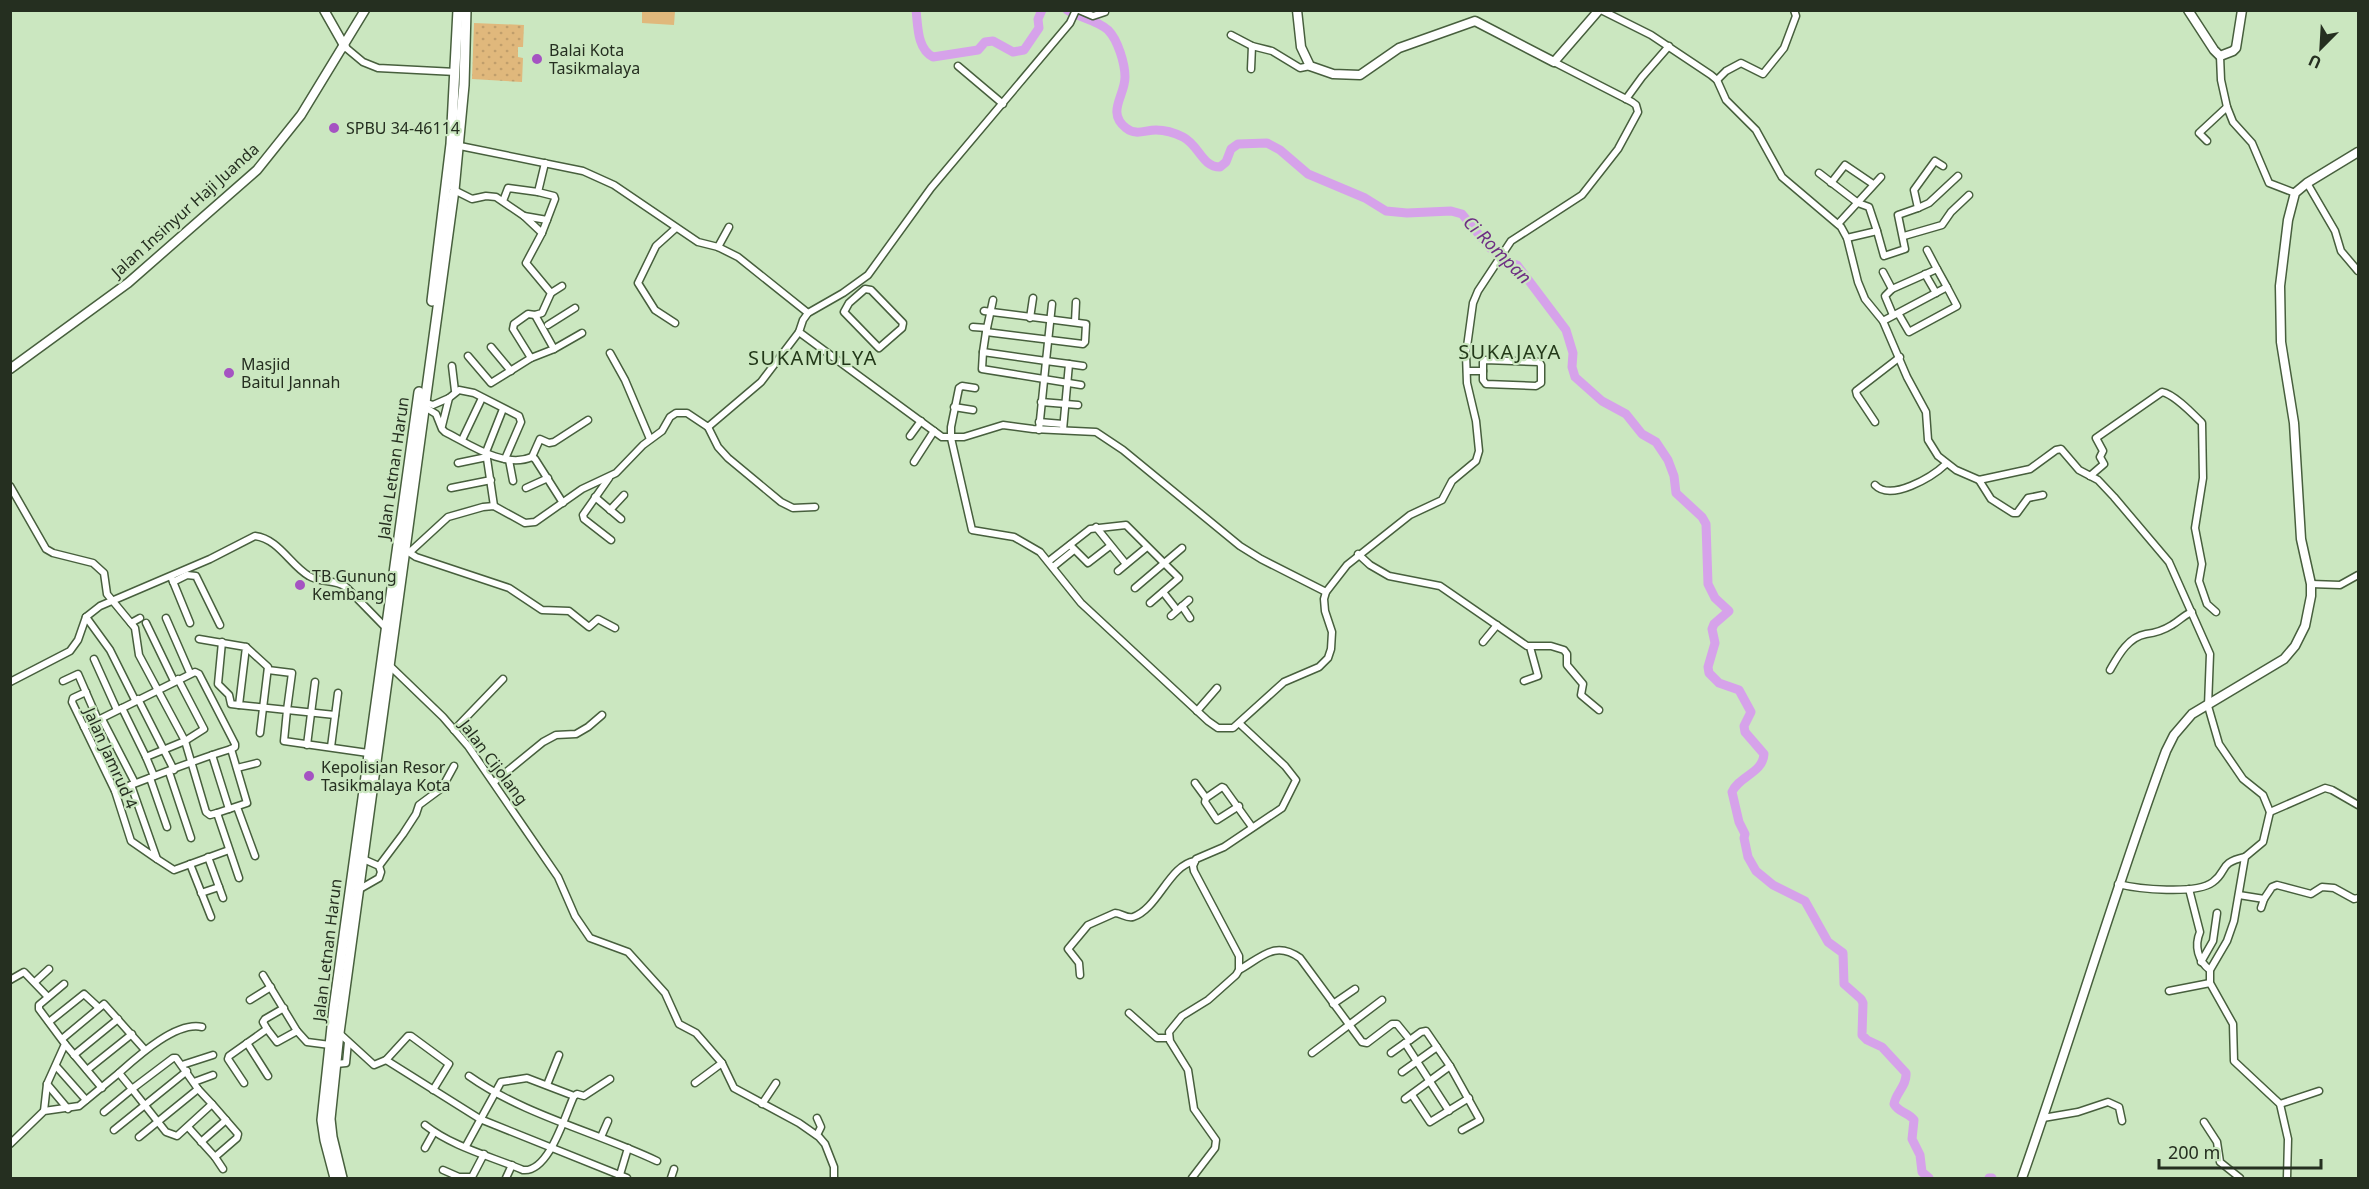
<svg xmlns="http://www.w3.org/2000/svg" width="2369" height="1189" font-family="'Noto Sans',sans-serif">
<style>
.grass{fill:url(#grass-dots)}
.park{fill:#e0b87c}
.lines{fill:none;stroke-linecap:round;stroke-linejoin:round}
.river{stroke:#d6a2ea;stroke-width:9}
.street-casing{stroke:#475f3d;stroke-width:9}
.secondary-casing{stroke:#475f3d;stroke-width:11}
.primary-casing{stroke:#475f3d;stroke-width:12}
.street{stroke:#fff;stroke-width:6}
.secondary{stroke:#fff;stroke-width:8}
.primary{stroke:#fff;stroke-width:9}
.poi-dot{fill:#a553c2;stroke:#cbe7c0;stroke-width:2}
.labels{text-anchor:middle;stroke-width:4.5;stroke-linejoin:round;paint-order:stroke}
.poi-label{font-size:16px;fill:#252f20;stroke:#cbe7c0;text-anchor:start}
.street-label{font-size:16px;fill:#252f20;stroke:#cbe7c0}
.water-label{font-size:18px;font-style:italic;fill:#6e2f83;stroke:#cbe7c0}
.quarter-label{font-size:20px;letter-spacing:1.5px;fill:#233919;stroke:#cbe7c0}
</style>
<defs>
<pattern id="grass-dots" width="8" height="8" patternUnits="userSpaceOnUse" patternTransform="scale(1.5)"><rect width="8" height="8" fill="#e0b87c"/><path d="M2 2h.1M6 6h.1" fill="none" stroke="#c09e6b" stroke-width="1.8" stroke-linecap="round"/></pattern>
</defs>
<rect width="100%" height="100%" fill="#cbe7c0"/>
<path class="grass" d="M474,23L524,25L523,47H518V57L523,58L522,82L472,79Z"/>
<path class="park" d="M642,11H675L674,25L642,23Z"/>
<g class="lines">
<g class="river">
<path d="M916,10C918,26 917,49 933,57L978,50L985,42L993,41L1013,52L1024,50L1039,28L1038,19L1042,10"/>
<path d="M1067,10C1080,18 1097,20 1108,30C1118,40 1125,64 1125,77C1125,96 1106,112 1126,128C1136,136 1145,130 1156,130C1166,130 1175,133 1183,137C1199,145 1202,167 1220,167L1226,162L1231,149L1238,144L1267,143L1280,150L1308,174L1365,198L1386,211L1407,213L1451,211L1462,214L1489,247L1507,262L1517,265L1566,330L1573,353L1572,367L1575,377L1602,401L1626,414L1642,434L1656,442L1668,460L1674,476L1676,493L1702,517L1706,524L1708,584L1715,598L1729,611L1714,624L1712,629L1715,643L1708,667L1709,673L1719,683L1739,690L1751,712L1744,726L1745,732L1764,754C1763,773 1739,776 1732,792L1739,822L1745,834L1744,838L1748,857L1756,871L1773,885L1805,901L1828,942L1843,953L1844,984L1861,999L1863,1003L1862,1035L1867,1040L1882,1047L1906,1073C1907,1086 1896,1092 1894,1104C1899,1113 1908,1112 1914,1120L1912,1139L1920,1155L1922,1172L1929,1178"/>
<path d="M1989,1178H1992"/>
</g>
<g class="street-casing">
<g id="street">
<path d="M1076,10L1070,23L931,188L868,275L843,293L808,313L803,320L799,332L942,437H964L1003,425L1033,429L1096,432L1123,450L1240,546L1261,559L1326,592"/>
<path d="M1079,10L1093,16L1105,12"/>
<path d="M1601,10L1651,35L1711,75L1717,80L1726,100L1756,130L1782,177L1841,227L1847,238L1858,282L1865,299L1883,321L1907,377L1926,412L1928,440L1938,456L1956,470L1979,480L2030,469L2056,450L2061,449L2079,470L2098,480L2114,497L2169,562L2210,654L2208,706L2219,744L2243,779L2263,795L2270,812L2263,842L2245,857L2234,921L2227,941L2210,970V983L2233,1024L2234,1061L2280,1104L2288,1139L2287,1178"/>
<path d="M1231,35L1252,46L1272,51L1300,68L1310,66"/>
<path d="M345,47L363,62L378,68L456,72"/>
<path d="M2220,56L2221,80L2227,107L2233,122L2252,143L2269,183L2295,193"/>
<path d="M958,66L1003,104"/>
<path d="M1251,69L1252,46"/>
<path d="M1717,80L1726,71L1741,63L1763,74L1784,48L1796,16L1794,10"/>
<path d="M1626,99L1642,77L1669,46"/>
<path d="M2207,141L2199,133L2227,107"/>
<path d="M455,145L583,171L614,185L698,242L718,247L738,257L808,313"/>
<path d="M1819,173L1858,203L1869,207L1877,231"/>
<path d="M1831,183L1845,165L1873,184"/>
<path d="M2307,183L2335,231L2341,251L2358,271"/>
<path d="M454,190L472,199L486,196L496,197L524,216L542,233L526,263L551,293L542,313L535,315L554,349L531,358L491,383L468,356"/>
<path d="M503,201L508,188L538,192"/>
<path d="M1918,208L1929,203L1958,176"/>
<path d="M524,216L547,220"/>
<path d="M1838,224L1881,177"/>
<path d="M542,233L555,199L554,196L538,192L545,163"/>
<path d="M1904,236L1942,225L1951,212L1969,195"/>
<path d="M1847,238L1877,231L1884,256L1905,249L1898,215L1918,208L1914,190L1935,161L1943,166"/>
<path d="M718,247L729,227"/>
<path d="M1927,250L1937,269"/>
<path d="M1883,272L1892,289"/>
<path d="M1925,274L1936,293"/>
<path d="M865,289L871,290L903,323L902,328L879,348L844,312L849,303Z"/>
<path d="M551,293L562,286"/>
<path d="M1052,304L1046,361L983,352L982,369L1081,385"/>
<path d="M1893,315L1885,296L1892,289L1937,269L1947,287"/>
<path d="M1030,318L1033,298"/>
<path d="M1883,321L1947,287L1957,306L1909,332L1898,313"/>
<path d="M1075,322L1076,302"/>
<path d="M675,323L655,310L638,283L656,246L676,228"/>
<path d="M548,325L575,308"/>
<path d="M973,327L987,328L986,332L1083,344L1085,342L1086,324L984,311"/>
<path d="M987,328L993,300"/>
<path d="M491,347L511,371"/>
<path d="M554,349L582,333"/>
<path d="M983,352L986,332"/>
<path d="M610,353L625,380L650,439"/>
<path d="M531,358L513,329L514,324L528,314L535,315"/>
<path d="M1485,360L1539,362L1541,365V383L1536,386L1486,384L1483,380V362Z"/>
<path d="M1069,364L1083,366"/>
<path d="M452,366L455,391"/>
<path d="M1467,371H1483"/>
<path d="M975,388L962,386L959,388L951,427V438L972,530L1014,537L1040,552L1081,603L1208,721L1218,728H1233L1284,682L1319,667L1328,658L1331,649L1332,632L1325,611L1324,599L1326,592L1347,565L1410,515L1442,500L1452,481L1476,461L1479,451L1476,421L1467,383L1466,354L1473,303L1478,291L1511,241L1582,195L1618,149L1638,112L1636,105L1632,102L1554,62"/>
<path d="M424,402L433,405L449,398"/>
<path d="M1041,402L1078,405"/>
<path d="M423,406L436,414L442,429L445,432C469,444 504,469 532,457L535,459L563,503"/>
<path d="M954,407L973,410"/>
<path d="M1039,422L1063,424"/>
<path d="M1875,422L1857,395L1856,391L1900,357"/>
<path d="M442,426L449,398L459,390L474,393L519,416L521,422L505,459"/>
<path d="M708,427L718,447L728,458L781,502L793,508L815,507"/>
<path d="M1039,430L1046,361L1069,364L1063,430"/>
<path d="M910,436L921,421"/>
<path d="M462,440L482,398"/>
<path d="M532,457L540,439L549,443L554,442L588,420"/>
<path d="M509,460L513,481"/>
<path d="M914,462L934,431"/>
<path d="M458,463L487,457"/>
<path d="M2090,476L2104,464L2100,457L2103,451L2096,438L2162,392C2174,394 2193,414 2202,423L2203,478L2195,528L2202,564L2199,581L2207,604L2216,612"/>
<path d="M609,478L583,515L584,519L611,540"/>
<path d="M1979,480L1991,499L2013,513H2017L2028,498L2043,495"/>
<path d="M1875,485C1891,502 1932,477 1946,464"/>
<path d="M10,486L46,549L53,553L93,563L104,573L107,594L135,628L139,655L185,741L206,812L210,815L217,813L239,878"/>
<path d="M451,488L491,480"/>
<path d="M526,488L548,478"/>
<path d="M595,497L621,519"/>
<path d="M494,506L486,452L503,409"/>
<path d="M610,510L624,495"/>
<path d="M1096,527L1126,564"/>
<path d="M1070,545L1088,563L1110,546"/>
<path d="M404,552L411,551L448,517L483,507L494,506L525,523L535,522L582,489L616,473L643,445L662,431L670,417L676,413H687L708,427L761,382L799,332"/>
<path d="M410,553L416,557L509,588L542,610L569,611L589,627L598,619L615,628"/>
<path d="M1358,554L1370,565L1389,576L1440,586L1527,646H1551L1564,650L1567,654V665L1583,684L1581,695L1599,710"/>
<path d="M1049,561L1090,529L1126,525L1179,578L1150,603"/>
<path d="M1053,567L1074,550"/>
<path d="M1118,571L1147,547"/>
<path d="M172,579L190,623"/>
<path d="M173,582L187,575L196,576L220,625"/>
<path d="M2311,584L2340,585L2358,575"/>
<path d="M1135,588L1182,548"/>
<path d="M1163,592L1177,610"/>
<path d="M1182,606L1190,618"/>
<path d="M1171,616L1189,600"/>
<path d="M86,617L110,650L135,700"/>
<path d="M166,618L190,673"/>
<path d="M131,623L140,618"/>
<path d="M146,623L174,681"/>
<path d="M199,639L246,647L239,705L287,710L284,741L368,753"/>
<path d="M222,642L218,684L229,695L231,704L239,705"/>
<path d="M1483,642L1497,625"/>
<path d="M246,647L268,667L260,733"/>
<path d="M94,659L117,710"/>
<path d="M388,664L443,717L468,746L558,877L575,916L590,938L628,952L665,993L679,1024L696,1033L722,1063L734,1088L799,1123L819,1137L825,1144L834,1167V1178"/>
<path d="M268,670L292,673L287,710L335,715"/>
<path d="M2110,670C2118,656 2128,637 2146,634C2155,633 2164,630 2172,625C2179,621 2184,615 2192,612"/>
<path d="M63,681L78,674L98,720"/>
<path d="M1524,681L1538,676L1530,647"/>
<path d="M10,682L70,651L78,640L86,617L100,606L210,559L255,536C279,539 290,565 309,576C320,583 335,579 346,587L385,627"/>
<path d="M86,692L73,698L72,702L115,791L131,841L157,859L131,785"/>
<path d="M138,699L174,770"/>
<path d="M122,708L146,757"/>
<path d="M1197,711L1217,688"/>
<path d="M102,719L135,783"/>
<path d="M84,727L195,672L199,674L235,744V747L231,749C191,761 153,777 115,791"/>
<path d="M454,730L503,679"/>
<path d="M307,745L315,682"/>
<path d="M331,747L338,693"/>
<path d="M212,755L229,809L217,813"/>
<path d="M237,768L257,763"/>
<path d="M169,772L191,838"/>
<path d="M154,776L146,757L185,741L204,729L178,679"/>
<path d="M150,778L167,827"/>
<path d="M494,782L543,742L556,735L576,734L588,727L602,715"/>
<path d="M1195,783L1206,798L1222,787L1224,788L1252,827"/>
<path d="M1206,798L1205,802L1217,820L1239,806"/>
<path d="M237,807L255,856"/>
<path d="M229,809L247,803L231,749"/>
<path d="M2270,812L2325,788L2332,790L2358,805"/>
<path d="M208,857L223,898"/>
<path d="M157,859L174,870L229,850"/>
<path d="M190,864L211,917"/>
<path d="M379,866L403,834L416,814L419,805L442,788L454,766"/>
<path d="M2118,884C2138,889 2196,895 2213,882C2228,871 2218,863 2245,857"/>
<path d="M2189,889L2200,932C2194,946 2198,961 2210,970"/>
<path d="M358,890L379,878L381,872L379,866L361,858"/>
<path d="M201,893L219,887"/>
<path d="M2239,895L2264,899L2261,908"/>
<path d="M2264,899L2272,887L2277,885L2311,894L2322,887L2334,888L2354,899L2358,898"/>
<path d="M2201,962L2213,941L2217,913"/>
<path d="M1239,970C1262,957 1275,940 1300,958L1362,1042L1367,1043L1392,1024H1397L1410,1040L1405,1043L1449,1111"/>
<path d="M263,975L297,1031"/>
<path d="M1080,975L1079,963L1068,949L1088,925L1115,913C1121,913 1127,919 1133,917C1158,909 1169,865 1195,861"/>
<path d="M10,980L24,972L48,997"/>
<path d="M35,982L49,969"/>
<path d="M2169,991L2210,983"/>
<path d="M250,1000L271,987"/>
<path d="M1333,1004L1355,989"/>
<path d="M1129,1013L1157,1038H1169"/>
<path d="M49,1022L84,994L98,1007"/>
<path d="M267,1029L263,1022L265,1019L284,1008"/>
<path d="M339,1033L374,1065L386,1060L480,1119L627,1178"/>
<path d="M62,1039L104,1004L145,1050"/>
<path d="M1410,1040L1421,1032L1426,1031L1450,1066L1480,1120L1462,1130"/>
<path d="M247,1043L268,1076"/>
<path d="M65,1044L102,1088"/>
<path d="M1312,1053L1382,1000"/>
<path d="M1391,1053L1405,1043"/>
<path d="M74,1055L118,1019"/>
<path d="M386,1060L408,1036H411L449,1064L433,1090"/>
<path d="M336,1064L346,1063L348,1042"/>
<path d="M182,1065L213,1055"/>
<path d="M56,1066L86,1100"/>
<path d="M87,1070L132,1034"/>
<path d="M1402,1072L1437,1047"/>
<path d="M119,1073C137,1057 176,1021 202,1027"/>
<path d="M469,1076C524,1115 596,1132 657,1161"/>
<path d="M194,1082L213,1075"/>
<path d="M244,1083L228,1059L229,1056L267,1029L277,1042L297,1031L307,1042L330,1045"/>
<path d="M695,1083L722,1063"/>
<path d="M47,1084L68,1109"/>
<path d="M547,1085L559,1055"/>
<path d="M1412,1095L1430,1122L1469,1098"/>
<path d="M1405,1099L1450,1066"/>
<path d="M762,1104L776,1083"/>
<path d="M2280,1104L2319,1091"/>
<path d="M44,1111L47,1084L65,1044L39,1009V1005L64,984"/>
<path d="M104,1112L132,1089L166,1132L177,1136L212,1104L198,1089"/>
<path d="M2043,1118L2078,1112L2108,1102L2119,1107L2122,1121"/>
<path d="M2204,1122L2217,1142L2220,1162L2240,1178"/>
<path d="M425,1125C453,1147 490,1156 523,1170C549,1173 565,1115 574,1096"/>
<path d="M188,1127L215,1157L237,1138L238,1134L212,1104"/>
<path d="M114,1130L187,1071"/>
<path d="M817,1135L821,1127L817,1118"/>
<path d="M601,1137L608,1121"/>
<path d="M201,1142L226,1120"/>
<path d="M10,1144L44,1111L79,1106L119,1073L132,1089L173,1058H176L198,1089L139,1137"/>
<path d="M466,1146L501,1082L527,1078L574,1096L577,1094L584,1096L610,1079"/>
<path d="M425,1148L434,1132"/>
<path d="M215,1157L223,1169"/>
<path d="M443,1170L459,1177H472L484,1154"/>
<path d="M506,1178L512,1165"/>
<path d="M619,1178L628,1148"/>
<path d="M671,1178L674,1169"/>
<path d="M1192,1178L1215,1148L1216,1140L1194,1109L1188,1070L1170,1041L1169,1032L1182,1016L1208,1000L1236,975L1239,970V956L1194,871L1193,866L1196,859L1224,847L1282,808L1296,780L1285,766L1240,724"/>
</g>
</g>
<g class="secondary-casing">
<g id="secondary">
<path d="M324,10L345,47"/>
<path d="M1297,10L1301,47L1310,66L1333,74L1360,75L1399,48L1475,21L1554,62L1599,10"/>
<path d="M2188,10L2214,50L2220,56L2233,51L2236,48L2242,10"/>
<path d="M10,369L128,283L257,170L301,115L365,10"/>
<path d="M2022,1178C2072,1036 2114,892 2166,751L2174,735L2192,714L2284,659L2295,646L2305,626L2311,596V584L2301,539L2294,423L2281,342L2280,286L2288,220L2295,193L2307,183L2358,152"/>
</g>
</g>
<g class="primary-casing">
<g id="primary">
<path d="M432,301L451,144L458,10"/>
<path d="M335,1178L325,1140L322,1120L334,1008L419,392"/>
<path d="M342,1178L332,1137L330,1119L339,1033L454,190L464,85L466,10"/>
</g>
</g>
<use href="#street" class="street"/>
<use href="#secondary" class="secondary"/>
<use href="#primary" class="primary"/>
</g>
<g class="poi-dot">
<circle cx="537" cy="59" r="6"/>
<circle cx="334" cy="128" r="6"/>
<circle cx="229" cy="373" r="6"/>
<circle cx="300" cy="585" r="6"/>
<circle cx="309" cy="776" r="6"/>
</g>
<g class="labels">
<g class="poi-label">
<text x="549" y="56">Balai Kota<tspan x="549" dy="18">Tasikmalaya</tspan></text>
<text x="346" y="134">SPBU 34-46114</text>
<text x="241" y="370">Masjid<tspan x="241" dy="18">Baitul Jannah</tspan></text>
<text x="312" y="582">TB Gunung<tspan x="312" dy="18">Kembang</tspan></text>
<text x="321" y="773">Kepolisian Resor<tspan x="321" dy="18">Tasikmalaya Kota</tspan></text>
</g>
<g class="street-label">
<text transform="translate(185 210) rotate(-42)" y="6">Jalan Insinyur Haji Juanda</text>
<text transform="translate(393 468) rotate(-82)" y="6">Jalan Letnan Harun</text>
<text transform="translate(111 758) rotate(66)" y="6">Jalan Jamrud 4</text>
<text transform="translate(494 762) rotate(53)" y="6">Jalan Cijolang</text>
<text transform="translate(327 950) rotate(-83)" y="6">Jalan Letnan Harun</text>
</g>
<g class="water-label">
<text transform="translate(1497 250) rotate(45)" y="6">Ci Rompan</text>
</g>
<g class="quarter-label">
<text x="1510" y="359">SUKAJAYA</text>
<text x="813" y="365">SUKAMULYA</text>
</g>
</g>
<rect width="2369" height="1189" fill="none" stroke="#252f20" stroke-width="24"/>
<g transform="translate(2321 48) rotate(204)" stroke="#cbe7c0" stroke-width="4.5" paint-order="stroke">
<path d="M0-4.5L10 22L0 15L-10 22Z" fill="#252f20"/>
<text y="-9" font-size="16" font-weight="bold" text-anchor="middle" fill="#252f20">U</text>
</g>
<path d="M2159 1159v9h162v-9" fill="none" stroke="#252f20" stroke-width="3"/>
<text x="2168" y="1159" font-size="18" fill="#252f20" stroke="#cbe7c0" stroke-width="4.5" paint-order="stroke">200 m</text>
</svg>
